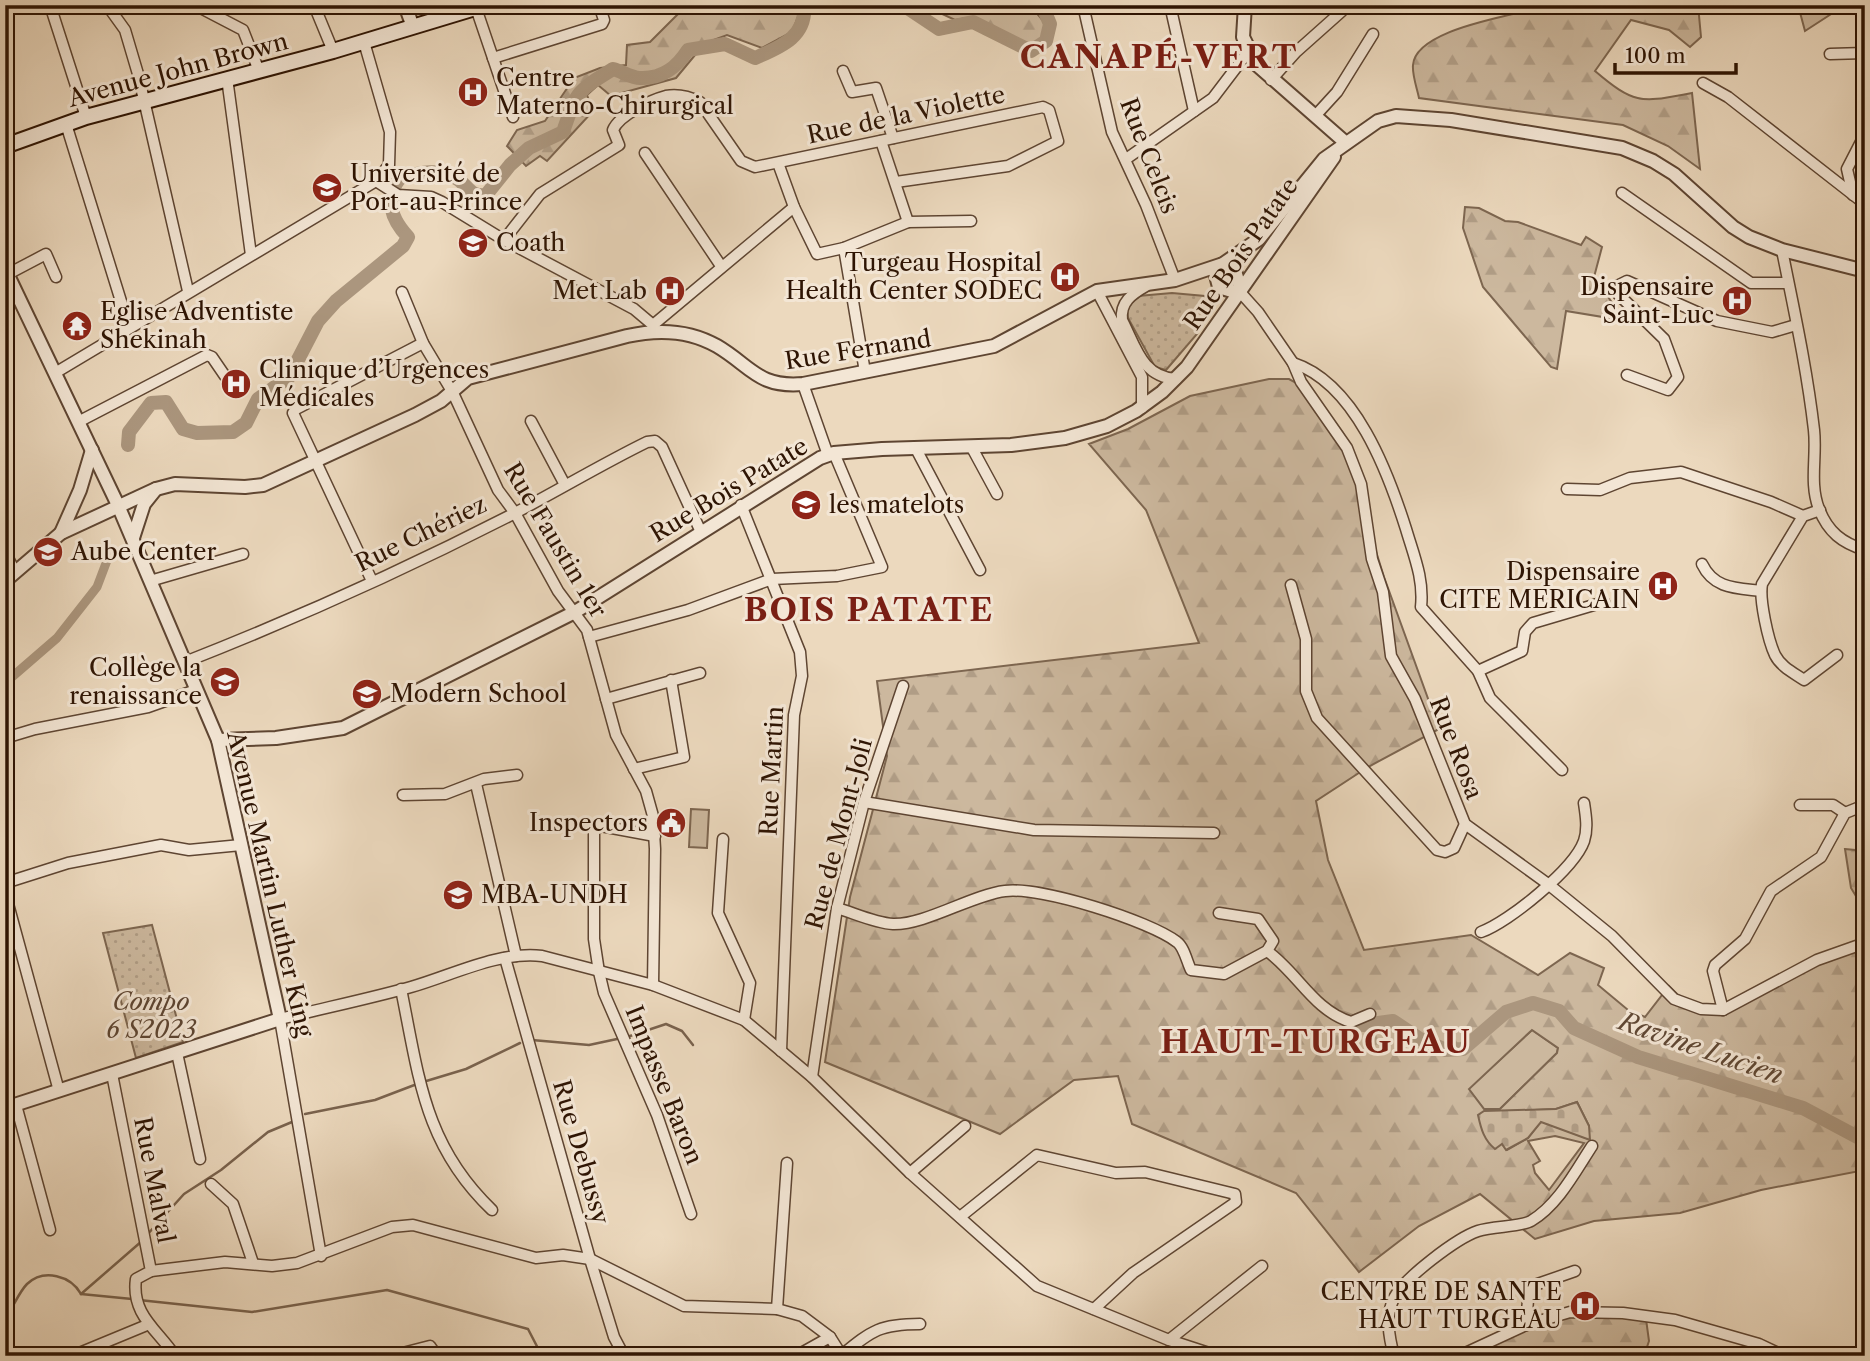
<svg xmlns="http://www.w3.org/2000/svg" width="1870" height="1361" font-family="'Libre Caslon Text',serif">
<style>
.green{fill:#ccb89e;stroke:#7d6650;stroke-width:2}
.forest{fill:url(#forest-firs);stroke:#7d6650;stroke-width:2;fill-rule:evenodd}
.cemetery{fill:url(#cemetery-stones);stroke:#7d6650;stroke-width:2}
.park{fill:url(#park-dots);stroke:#7d6650;stroke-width:2}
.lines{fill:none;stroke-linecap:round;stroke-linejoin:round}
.stream{stroke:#79624d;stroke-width:2.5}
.canal{stroke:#ab967e;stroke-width:9}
.river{stroke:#ab967e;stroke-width:14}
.minor-casing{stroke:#5e4532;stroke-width:13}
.tertiary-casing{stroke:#5e4532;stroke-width:16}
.secondary-casing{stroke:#2e1403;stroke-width:18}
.minor{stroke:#f3e6d5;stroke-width:10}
.tertiary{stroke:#f3e6d5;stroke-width:12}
.secondary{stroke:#f3e6d5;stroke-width:14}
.labels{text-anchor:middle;stroke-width:6;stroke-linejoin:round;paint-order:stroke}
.street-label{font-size:24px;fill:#2e1403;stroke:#f3e6d5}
.poi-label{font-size:24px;fill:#2e1403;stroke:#f3e6d5;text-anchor:start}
.park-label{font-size:24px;font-style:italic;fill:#5d4532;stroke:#f3e6d5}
.water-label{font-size:26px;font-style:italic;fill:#604834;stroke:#f3e6d5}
.district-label{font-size:32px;font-weight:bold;letter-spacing:2px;fill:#7a1f14;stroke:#f3e6d5}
</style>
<defs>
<pattern id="forest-firs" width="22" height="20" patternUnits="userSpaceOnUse" patternTransform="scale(1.75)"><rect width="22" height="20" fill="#ccb89e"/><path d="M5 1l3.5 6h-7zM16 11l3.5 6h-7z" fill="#b09d86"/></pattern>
<pattern id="cemetery-stones" width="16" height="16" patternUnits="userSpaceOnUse" patternTransform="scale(1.75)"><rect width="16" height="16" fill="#ccb89e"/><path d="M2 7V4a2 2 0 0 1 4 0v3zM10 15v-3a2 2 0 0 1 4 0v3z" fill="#b09d86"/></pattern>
<pattern id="park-dots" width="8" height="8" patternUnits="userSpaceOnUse" patternTransform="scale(1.75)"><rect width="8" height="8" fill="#ccb89e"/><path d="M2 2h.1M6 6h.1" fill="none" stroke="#b09d86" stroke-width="1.8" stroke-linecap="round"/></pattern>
</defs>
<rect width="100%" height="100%" fill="#ecd9be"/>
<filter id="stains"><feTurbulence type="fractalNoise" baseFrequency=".00286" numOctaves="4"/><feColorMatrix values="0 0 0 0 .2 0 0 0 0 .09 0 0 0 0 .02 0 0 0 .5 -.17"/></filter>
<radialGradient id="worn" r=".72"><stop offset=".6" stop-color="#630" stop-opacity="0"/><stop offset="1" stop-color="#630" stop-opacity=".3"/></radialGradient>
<g class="green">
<path d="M691,809L709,810L707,848L689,847Z"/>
<path d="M1532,1030L1558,1048L1557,1053L1500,1109H1484L1468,1089Z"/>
</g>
<g class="forest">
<path d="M687,5H799L801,9L792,32L762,48L727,35L705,43L676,78L611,96L598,85L587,95L593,111L547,161L540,156L526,166L507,146L517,130L545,121L574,78L600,68L626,65L627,45L650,42Z"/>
<path d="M923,5H1030L1050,29V41L1036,51L972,17L955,20Z"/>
<path d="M1511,5H1698L1701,37L1690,47L1669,30L1631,20L1595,71C1636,106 1642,102 1692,93L1700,169L1668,146L1623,125L1419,98C1417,88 1412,75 1413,65C1415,34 1489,20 1513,14Z"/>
<path d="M1798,5H1845L1805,31Z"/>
<path d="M1465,207L1479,208L1505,221L1518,222L1581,245L1586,237L1602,247L1594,277L1613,304L1609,318L1566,311L1557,369L1551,367L1483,287L1463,228Z"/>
<path d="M1269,379H1289L1311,391L1343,433L1357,465L1363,510L1384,577L1439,729L1368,767L1316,801L1328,860L1364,950L1471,935L1538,975L1570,953L1604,968L1598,985L1628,1010L1645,1017L1669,986L1678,995L1698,1006H1729L1865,940V1170L1761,1190L1680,1213L1594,1221L1535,1239L1480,1194L1419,1226L1359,1272L1296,1193L1132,1124L1118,1076L1074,1080L1000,1134L825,1062L850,897L887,756L877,681L1199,643L1146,510L1089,444L1128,429L1190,396ZM1532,1030L1558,1048L1557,1053L1500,1109H1484L1469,1089ZM1577,1102L1589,1126V1139L1541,1121L1528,1138L1507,1150L1502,1144L1510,1111L1556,1109ZM1555,1136L1584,1143L1549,1190L1535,1173L1533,1165L1540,1161L1528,1141Z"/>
<path d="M1845,849L1865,851V911L1851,888Z"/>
<path d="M1581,1313L1646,1319L1649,1341L1644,1356H1465L1532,1323Z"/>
</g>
<path class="cemetery" d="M1577,1102L1589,1126L1590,1140L1541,1122L1528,1138L1506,1150L1502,1144L1495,1149C1484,1140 1481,1129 1478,1115L1484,1111L1556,1109Z"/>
<g class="park">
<path d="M1172,293L1205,296L1212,305L1197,334L1166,370L1155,367L1128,318L1127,308L1138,296Z"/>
<path d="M152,925L183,1042L136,1058L103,933Z"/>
</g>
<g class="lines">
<g class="stream">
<path d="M627,1037L666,1024L682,1031L693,1045"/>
<path d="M532,1040L589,1045L617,1039"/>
<path d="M423,1082L466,1069L520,1043"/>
<path d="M305,1114L375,1100L417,1084"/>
<path d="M146,1236L184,1194L221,1170L268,1132L292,1122"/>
<path d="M81,1294L132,1299"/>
<path d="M81,1294L142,1241"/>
<path d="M139,1300L252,1312L387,1290L528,1329L542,1356"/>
<path d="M5,1318C13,1308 19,1292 27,1284C44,1268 71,1276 81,1294"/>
</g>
<path class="canal" d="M5,683L57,638L97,587L111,550"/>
<g class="river">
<path d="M903,5L939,29L973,22L1031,51L1046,41L1050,24L1042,5"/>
<path d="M128,445L129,432L151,403L166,402L183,429L197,433L233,432L246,423L258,399L289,377L318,321L336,301L403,246L408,237C391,219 384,198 400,178C418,173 442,167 459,180C469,188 471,197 486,195L510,165L529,148L563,132C577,91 576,92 613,69C621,71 632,78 640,78C663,79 677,67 688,50L725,44L755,58C780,47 807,37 804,5"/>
<path d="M1341,1017L1363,1025L1393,1021L1420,1039L1446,1050L1463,1049L1506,1012L1533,1003L1559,1011L1574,1028L1638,1057L1803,1108L1865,1141"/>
</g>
<g class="minor-casing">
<g id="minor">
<path d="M50,5L86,117"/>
<path d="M107,5L125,30L138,74L188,291"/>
<path d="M195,5L243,30L259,71"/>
<path d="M314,5L333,51"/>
<path d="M1083,5L1112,132L1146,205L1175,280"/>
<path d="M1170,5L1194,111"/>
<path d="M476,8L513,117"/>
<path d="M1830,54L1865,53"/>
<path d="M493,58L602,24L604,20L599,5"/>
<path d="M843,71L852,92L876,88L893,138"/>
<path d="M227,78L251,255"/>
<path d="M1271,80L1296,52L1342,11"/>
<path d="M1703,83L1728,97L1865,204"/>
<path d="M1316,115L1337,92L1373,34"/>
<path d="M66,124L129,327"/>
<path d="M881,141L908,222"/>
<path d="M645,153L721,266"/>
<path d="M1126,159L1213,98L1248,52"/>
<path d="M778,163L794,207L817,254L844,248L908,222L971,221"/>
<path d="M376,181L398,195L431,197L442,202L504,240L634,309L653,325V330"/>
<path d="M1622,193L1751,283H1788"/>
<path d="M1853,195L1847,169L1865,134"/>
<path d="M504,240L540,194L619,145L613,130C619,115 651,100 666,96C677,94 690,97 700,102L741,161L755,167L1043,107L1049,110L1058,141L1008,166L896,182"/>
<path d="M844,248L865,372"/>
<path d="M1782,250C1794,310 1807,369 1814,430C1817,457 1809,483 1819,509C1828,532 1842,543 1865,550"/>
<path d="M8,274L46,254L56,277"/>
<path d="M1146,286C1132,294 1120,302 1122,320C1136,347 1142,377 1176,379"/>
<path d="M1097,291L1142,377V408"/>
<path d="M402,292L423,343L453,393L498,490L515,513L558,591L587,630L616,735L646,791L653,816L655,849L653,985"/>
<path d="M1240,292L1258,312L1293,363L1301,382L1347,448L1361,484L1372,559L1383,592L1391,656L1415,699L1465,824L1548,884L1612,936L1674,999L1701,1009L1723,1010L1817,960L1865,943"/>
<path d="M653,325L794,207"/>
<path d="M1293,363C1355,383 1388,472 1406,529C1414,556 1424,579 1421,607L1478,671L1490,698L1562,770"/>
<path d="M55,373L376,181L389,165L390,132L364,42"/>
<path d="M1627,375L1668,390L1678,377L1664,339L1618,294L1617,286L1627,281L1717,321L1772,332L1796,325"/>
<path d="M803,384L828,455"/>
<path d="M531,421L565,485"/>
<path d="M78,422L207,355L212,357L225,376"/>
<path d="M971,446L997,494"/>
<path d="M915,447L980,570"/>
<path d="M1567,489L1600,490L1630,478L1681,472L1771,502L1803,516"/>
<path d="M741,505L800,652L802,676L794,715L781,1051"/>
<path d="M1820,510L1803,516L1762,584C1759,599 1768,640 1775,655C1781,667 1794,673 1804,680L1837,655"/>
<path d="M5,552L15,572"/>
<path d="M1702,564C1714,589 1736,588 1761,591"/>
<path d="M150,581L243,554"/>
<path d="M372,581L293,413L296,409L423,343"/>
<path d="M1291,585L1306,639V691L1317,718L1437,850L1445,852L1454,848L1465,824"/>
<path d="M589,637L688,610L772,579L837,576L882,567L834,453"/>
<path d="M185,662C297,618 408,568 515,513C559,490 602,464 647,442L655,441L662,447L700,530"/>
<path d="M1478,671L1522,651L1525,632L1533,623L1604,602"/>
<path d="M606,699L700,673"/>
<path d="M5,738L35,729L148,707L196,690"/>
<path d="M634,769L684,757L671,680"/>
<path d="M476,784L516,956"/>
<path d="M403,795L445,794L484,779L517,775"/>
<path d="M864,802L1034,830L1214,833"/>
<path d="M1800,805H1833L1845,813"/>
<path d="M655,836L601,826L594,830V939L599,972L604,993L657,1115L691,1214"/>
<path d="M723,839L718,913L750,983L744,1020"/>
<path d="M5,883L68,863L161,845L189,850L241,845"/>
<path d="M5,893L59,1091"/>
<path d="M837,908C854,913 875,923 893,924C925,925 972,895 1005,891C1040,886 1150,921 1177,942C1184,947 1187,962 1191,970L1224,974L1267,951L1273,941L1258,919L1219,913"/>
<path d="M1481,932C1509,922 1574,869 1584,841C1588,829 1586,816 1584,803"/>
<path d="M1267,951C1298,973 1313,1010 1351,1022L1370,1014"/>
<path d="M505,958L590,1259L614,1337L624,1356"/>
<path d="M401,989C419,1077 424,1145 492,1210"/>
<path d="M1723,1010L1713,971L1715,965L1745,939L1771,891L1821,857L1845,813L1865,805"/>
<path d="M177,1053L200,1159"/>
<path d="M112,1074L151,1271L136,1279C131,1315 158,1330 175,1356"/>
<path d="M812,1077L837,908L864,802L903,686"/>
<path d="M16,1105L50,1230"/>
<path d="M910,1173L965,1126"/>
<path d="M211,1184L233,1204L253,1263"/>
<path d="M960,1217L1037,1155L1116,1173L1145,1172L1235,1194L1236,1202L1133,1273L1094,1309"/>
<path d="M321,1256L280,1019C324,1008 368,999 411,987C453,975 498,951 542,956L653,985L744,1020L812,1077L910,1173L1037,1286L1169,1340L1218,1356"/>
<path d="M151,1271L225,1262L272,1266L297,1263L392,1227L413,1225L536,1258L563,1255L590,1259L684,1306L777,1309L802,1316L830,1337L842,1356"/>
<path d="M777,1309L787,1163"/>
<path d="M1526,1325L1529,1287L1575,1271"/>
<path d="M1169,1340L1262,1266"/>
<path d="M842,1355C872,1330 881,1324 920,1324"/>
<path d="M72,1356L147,1325"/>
<path d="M391,1356L430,1346L437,1356"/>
<path d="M796,1356L830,1337"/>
<path d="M1394,1356C1389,1337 1385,1316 1394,1298C1404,1278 1457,1238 1478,1231C1492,1226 1521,1227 1531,1221C1558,1205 1575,1172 1592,1146"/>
<path d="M1459,1356L1526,1325L1570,1312L1623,1313L1675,1320L1759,1344L1778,1353L1823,1356"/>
</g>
</g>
<g class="tertiary-casing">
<g id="tertiary">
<path d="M405,5L413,27"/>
<path d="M1245,5L1243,37L1257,65L1346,143"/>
<path d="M1223,264L1235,271L1241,290"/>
<path d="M1214,268L1219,287L1238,293"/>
<path d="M5,269L117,503L218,740L280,1019L5,1108"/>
<path d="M61,533L80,490L92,450"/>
<path d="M133,538L144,504L156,489"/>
<path d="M5,581L61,533L156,489L175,484L245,487L263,485L415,415L441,401L468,378L627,336C658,329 689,330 717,346C751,366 758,388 803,384L994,346L1097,291L1175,280L1223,264L1259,239L1324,159L1378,121L1396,116L1451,120L1622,148L1653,161L1674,174L1733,227L1749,237L1782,250L1865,271"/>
<path d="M218,740L276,738L343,728L575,612L820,458L834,453L882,449L1011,445L1065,438L1107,426L1136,411L1162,392L1187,367L1334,157"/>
</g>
</g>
<g class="secondary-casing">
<path id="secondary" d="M5,146L86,117L333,51L485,5"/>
</g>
<use href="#minor" class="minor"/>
<use href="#tertiary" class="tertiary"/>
<use href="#secondary" class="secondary"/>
</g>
<defs>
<g id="hospital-disc" transform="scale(1.575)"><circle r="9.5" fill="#8f2418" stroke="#f3e6d5"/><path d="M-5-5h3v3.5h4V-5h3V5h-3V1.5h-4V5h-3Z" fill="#fff"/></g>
<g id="university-disc" transform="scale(1.575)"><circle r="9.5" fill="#8f2418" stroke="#f3e6d5"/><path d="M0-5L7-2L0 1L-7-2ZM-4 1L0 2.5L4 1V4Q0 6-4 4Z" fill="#fff"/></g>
<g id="temple-disc" transform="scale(1.575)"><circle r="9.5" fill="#8f2418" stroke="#f3e6d5"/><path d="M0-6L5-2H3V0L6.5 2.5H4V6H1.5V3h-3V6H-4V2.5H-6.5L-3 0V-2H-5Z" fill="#fff"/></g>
<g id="school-disc" transform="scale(1.575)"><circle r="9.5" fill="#8f2418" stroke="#f3e6d5"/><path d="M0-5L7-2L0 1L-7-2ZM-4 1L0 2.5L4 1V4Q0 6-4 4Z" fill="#fff"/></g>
<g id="civic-disc" transform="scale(1.575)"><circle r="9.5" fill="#8f2418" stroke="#f3e6d5"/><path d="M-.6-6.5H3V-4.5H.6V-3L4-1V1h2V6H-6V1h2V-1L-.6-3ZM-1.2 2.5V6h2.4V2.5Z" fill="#fff"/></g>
</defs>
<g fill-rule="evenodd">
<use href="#hospital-disc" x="473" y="92"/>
<use href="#university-disc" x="327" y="188"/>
<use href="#university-disc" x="473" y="243"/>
<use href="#hospital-disc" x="1065" y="277"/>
<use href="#hospital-disc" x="670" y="291"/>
<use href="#hospital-disc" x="1737" y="301"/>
<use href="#temple-disc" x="77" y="326"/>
<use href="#hospital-disc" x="236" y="384"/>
<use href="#school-disc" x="806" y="505"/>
<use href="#university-disc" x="48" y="552"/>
<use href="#hospital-disc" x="1663" y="586"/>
<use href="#school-disc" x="225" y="682"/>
<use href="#university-disc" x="367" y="694"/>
<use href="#civic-disc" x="671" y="823"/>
<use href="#university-disc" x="458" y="895"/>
<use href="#hospital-disc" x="1585" y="1306"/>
</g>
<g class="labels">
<g class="street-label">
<text transform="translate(178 70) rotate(-15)" y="8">Avenue John Brown</text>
<text transform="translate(906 115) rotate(-12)" y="8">Rue de la Violette</text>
<text transform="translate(1149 156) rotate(69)" y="8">Rue Celcis</text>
<text transform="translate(1241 254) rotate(-55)" y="8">Rue Bois Patate</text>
<text transform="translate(858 350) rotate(-9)" y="8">Rue Fernand</text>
<text transform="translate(729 490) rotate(-31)" y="8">Rue Bois Patate</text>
<text transform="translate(421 534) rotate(-26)" y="8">Rue Chériez</text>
<text transform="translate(555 540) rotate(59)" y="8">Rue Faustin 1er</text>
<text transform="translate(1456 748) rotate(69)" y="8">Rue Rosa</text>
<text transform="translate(772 771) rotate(-87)" y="8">Rue Martin</text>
<text transform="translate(839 834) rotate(-75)" y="8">Rue de Mont-Joli</text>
<text transform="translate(270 884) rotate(77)" y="8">Avenue Martin Luther King</text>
<text transform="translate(664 1085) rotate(68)" y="8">Impasse Baron</text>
<text transform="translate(581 1152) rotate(74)" y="8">Rue Debussy</text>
<text transform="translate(154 1180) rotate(79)" y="8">Rue Malval</text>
</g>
<g class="poi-label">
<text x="496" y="86">Centre<tspan x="496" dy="28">Materno-Chirurgical</tspan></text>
<text x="350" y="182">Université de<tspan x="350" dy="28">Port-au-Prince</tspan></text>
<text x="496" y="251">Coath</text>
<text x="1042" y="271" text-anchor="end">Turgeau Hospital<tspan x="1042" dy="28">Health Center SODEC</tspan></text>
<text x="1714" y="295" text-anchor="end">Dispensaire<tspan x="1714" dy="28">Saint-Luc</tspan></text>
<text x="647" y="299" text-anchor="end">Met Lab</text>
<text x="100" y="320">Eglise Adventiste<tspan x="100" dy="28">Shekinah</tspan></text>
<text x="259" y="378">Clinique d’Urgences<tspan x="259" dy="28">Médicales</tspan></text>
<text x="829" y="513">les matelots</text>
<text x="71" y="560">Aube Center</text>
<text x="1640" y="580" text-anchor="end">Dispensaire<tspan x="1640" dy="28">CITE MERICAIN</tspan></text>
<text x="202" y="676" text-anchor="end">Collège la<tspan x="202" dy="28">renaissance</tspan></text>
<text x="390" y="702">Modern School</text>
<text x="648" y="831" text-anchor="end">Inspectors</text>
<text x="481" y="903">MBA-UNDH</text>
<text x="1562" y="1300" text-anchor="end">CENTRE DE SANTE<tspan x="1562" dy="28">HAUT TURGEAU</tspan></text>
</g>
<g class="park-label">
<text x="151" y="1010">Compo<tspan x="151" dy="28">6 S2023</tspan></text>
</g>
<g class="water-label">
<text transform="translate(1701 1048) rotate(19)" y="9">Ravine Lucien</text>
</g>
<g class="district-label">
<text x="1159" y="68">CANAPÉ-VERT</text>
<text x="869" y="621">BOIS PATATE</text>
<text x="1316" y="1053">HAUT-TURGEAU</text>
</g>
</g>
<rect width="1870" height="1361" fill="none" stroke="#ecd9be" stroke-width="28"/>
<rect x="7" y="7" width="1856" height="1347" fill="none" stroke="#2e1403" stroke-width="3.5"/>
<rect x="14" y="14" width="1842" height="1333" fill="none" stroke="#2e1403" stroke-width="2"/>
<path d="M1615 63v10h121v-10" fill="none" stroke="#2e1403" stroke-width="3.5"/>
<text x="1625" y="63" font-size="21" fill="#2e1403" stroke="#f3e6d5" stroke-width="5" paint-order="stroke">100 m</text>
<rect width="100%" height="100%" filter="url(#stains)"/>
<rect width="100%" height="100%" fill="url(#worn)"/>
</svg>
